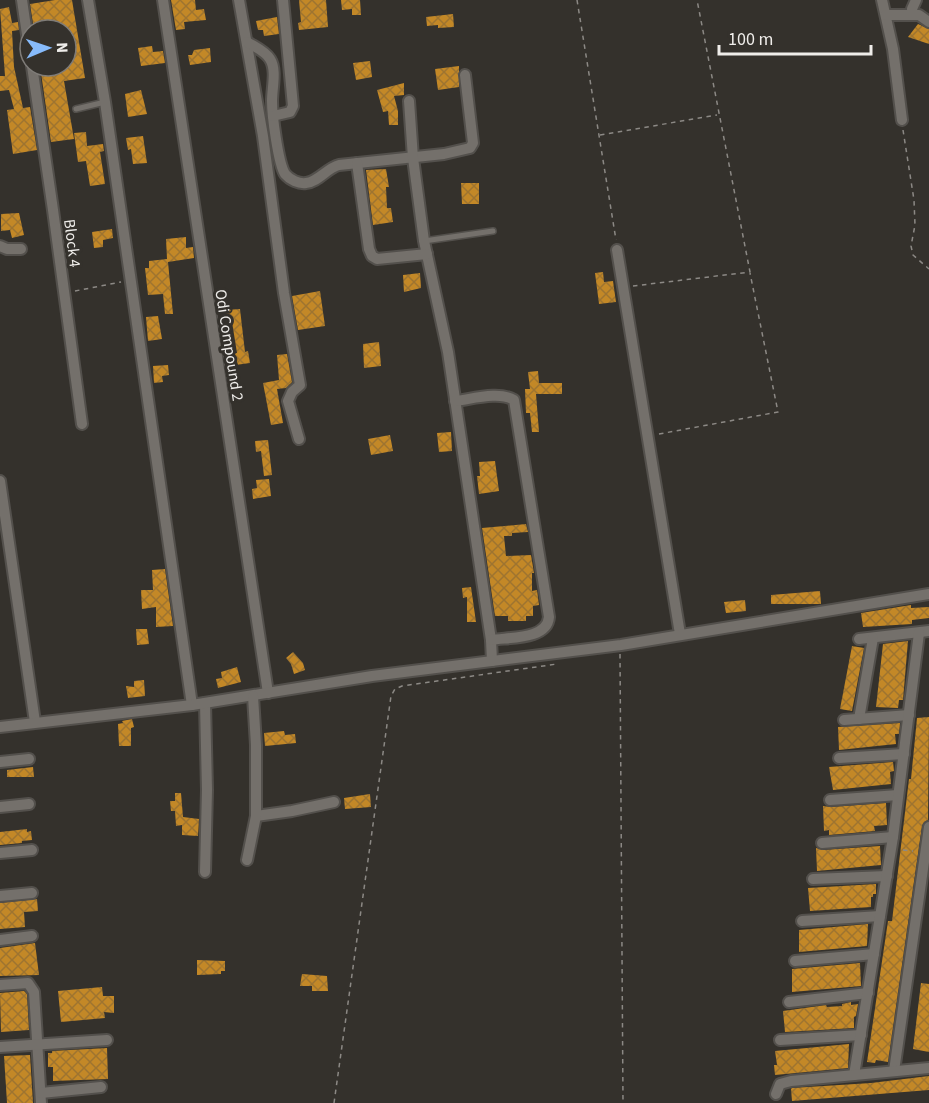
<svg xmlns="http://www.w3.org/2000/svg" width="929" height="1103" font-family="'Source Sans 3',sans-serif">
<style>
.building{fill:url(#building-cross-hatch)}
.lines{fill:none;stroke-linecap:round;stroke-linejoin:round}
.service-casing{stroke:#53504c;stroke-width:8}
.minor-casing{stroke:#53504c;stroke-width:14}
.path{stroke:#8c8985;stroke-width:1.5;stroke-dasharray:4.5 4.5;stroke-linecap:butt}
.service{stroke:#74706b;stroke-width:5}
.minor{stroke:#74706b;stroke-width:10}
.labels{text-anchor:middle;stroke-width:6;stroke-linejoin:round;paint-order:stroke}
.street-label{font-size:16px;fill:#efedea;stroke:#34312c}
</style>
<defs>
<pattern id="building-cross-hatch" width="8" height="8" patternUnits="userSpaceOnUse" patternTransform="scale(1.5)"><rect width="8" height="8" fill="#c38827"/><path d="M0 0l8 8M0 8l8-8" fill="none" stroke="#9e7430"/></pattern>
</defs>
<rect width="100%" height="100%" fill="#34312c"/>
<g class="building">
<path d="M55,0H72L85,78L64,81L74,139L51,142L40,66H70L66,30H34L30,4Z"/>
<path d="M171,0H195L196,10L204,9L206,20L184,22L185,29L176,30Z"/>
<path d="M299,0H326L328,27L299,30L298,23L301,22Z"/>
<path d="M341,0H360L361,15H352V9L342,10Z"/>
<path d="M9,7L12,23L18,22L19,30L12,31L14,67L23,108L30,107L37,150L13,154L7,110L14,109L9,90L0,91V76H5L0,9Z"/>
<path d="M453,14L454,27L438,28V25L427,26L426,17Z"/>
<path d="M277,17L279,34L264,36L263,30H258L256,21Z"/>
<path d="M918,24L929,29V44L908,37Z"/>
<path d="M152,46L153,52L163,51L165,63L141,66L138,48Z"/>
<path d="M210,48L211,62L190,65L188,55H192L194,50Z"/>
<path d="M370,61L372,77L356,80L353,63Z"/>
<path d="M459,66V87L438,90L435,69Z"/>
<path d="M404,83V95L394,96L398,111V125H389L388,111L383,112L377,90Z"/>
<path d="M141,90L147,114L128,117L125,94Z"/>
<path d="M86,132L87,146L103,144L104,151L100,152L105,184L90,186L86,161L78,162L74,133Z"/>
<path d="M143,136L147,163L133,164L131,149L128,150L126,138Z"/>
<path d="M386,169L389,187H386L387,208H391L393,222L373,225L366,170Z"/>
<path d="M461,183H479V204H462Z"/>
<path d="M19,213L24,235L12,238L10,230L1,231V214Z"/>
<path d="M112,229L113,238L103,240V247L94,248L92,232Z"/>
<path d="M186,237V248L193,247L194,258L168,262L173,314H165L163,294L148,295L145,268H149V261L167,259L166,239Z"/>
<path d="M603,272L604,282L613,281L616,302L599,304L595,273Z"/>
<path d="M420,273L421,288L404,292L403,275Z"/>
<path d="M320,291L325,326L298,330L292,296Z"/>
<path d="M240,309L245,352L248,351L250,363L228,366L226,354L237,353L232,322H227L226,310Z"/>
<path d="M158,316L162,339L148,341L146,317Z"/>
<path d="M379,342L381,366L364,368L363,344Z"/>
<path d="M287,354L292,382L286,388L277,389L283,423L271,425L263,383L279,380L277,355Z"/>
<path d="M168,365L169,375L162,376L163,382L154,383L153,366Z"/>
<path d="M538,371L539,383H562V394H536L539,432H532L530,413H526L525,389H530L528,372Z"/>
<path d="M451,432L452,451L439,452L437,433Z"/>
<path d="M390,435L393,451L371,455L368,439Z"/>
<path d="M268,440L272,475L264,476L261,451L256,452L255,441Z"/>
<path d="M495,461L499,491L479,494L477,476H480L479,462Z"/>
<path d="M269,479L271,496L253,499L252,489L257,488L256,480Z"/>
<path d="M526,524L528,532L512,533V536H504L506,556L531,555L534,573H532V591L537,590L539,605L533,606V616H526V621H508V616H495L482,528Z"/>
<path d="M165,569L173,626L156,627V607L142,609L141,590H153L152,570Z"/>
<path d="M471,587L476,622H467V597L463,598L462,588Z"/>
<path d="M820,591L821,604H771V595Z"/>
<path d="M745,600L746,611L726,613L724,602Z"/>
<path d="M911,605V608L929,607V618L912,620V624L863,627L861,613Z"/>
<path d="M136,629H147L149,644L137,645Z"/>
<path d="M908,641L903,700H899L898,708L876,707L883,644Z"/>
<path d="M852,646L864,648L852,711L840,709Z"/>
<path d="M293,652L303,663L305,670L294,674L291,664L286,658Z"/>
<path d="M237,667L241,682L218,688L216,679L222,678L221,672Z"/>
<path d="M144,680L145,696L128,698L126,686L134,687V681Z"/>
<path d="M929,717L928,820L924,822L922,826L888,1062L876,1060L875,1063L867,1062L888,921H892L909,779H911L917,718Z"/>
<path d="M132,719L134,727L131,728V746H119L118,724L123,723L122,721Z"/>
<path d="M900,723L899,734H895L896,744L839,750L838,727Z"/>
<path d="M284,731L285,735L295,734L296,743L265,746L264,733Z"/>
<path d="M893,762L894,771L890,772L891,784L833,790L829,767Z"/>
<path d="M33,767L34,777H7V770Z"/>
<path d="M175,793H181L183,817L199,819L198,836L182,835V825L176,826L175,811H171L170,801H175Z"/>
<path d="M370,794L371,807L345,809L344,798Z"/>
<path d="M886,803L887,825L874,826L875,831L829,835V830L824,831L823,806L831,807Z"/>
<path d="M27,829V832L31,831L32,840L22,841V843L0,845V832Z"/>
<path d="M880,846L881,865L817,871L816,848L823,850Z"/>
<path d="M876,884V894H873V897H871V907L810,911L808,888Z"/>
<path d="M37,899L38,911L24,912L25,927L0,929V903Z"/>
<path d="M868,924L867,946L799,952V930Z"/>
<path d="M35,943L39,975L0,976V948Z"/>
<path d="M197,960L225,961V971H221V974L197,975Z"/>
<path d="M860,963L861,986L792,992V969Z"/>
<path d="M302,974L327,976L328,991H312V986H300Z"/>
<path d="M921,983L929,984V1052L913,1049Z"/>
<path d="M102,987L103,996H114V1013L104,1012L105,1018L61,1022L58,991Z"/>
<path d="M24,991L27,994L29,1030L1,1032L0,993Z"/>
<path d="M851,1002V1005L858,1004L856,1016L854,1017V1028L785,1032L783,1011L826,1005L827,1007L842,1006V1004Z"/>
<path d="M849,1044L848,1068L775,1075L774,1065H777L775,1051Z"/>
<path d="M107,1048L108,1079L53,1081V1067H48V1053H52V1051Z"/>
<path d="M30,1055L33,1103H7L4,1056Z"/>
<path d="M929,1076V1090L792,1101L791,1089L792,1088L871,1083Z"/>
</g>
<g class="lines">
<g class="service-casing">
<g id="service">
<path d="M76,109L105,102"/>
<path d="M424,241L493,231"/>
</g>
</g>
<g class="minor-casing">
<g id="minor">
<path d="M22,0L30,55"/>
<path d="M88,0L105,102L192,705"/>
<path d="M163,0L268,693"/>
<path d="M239,0L263,136L284,293L300,385L292,392L288,401L299,439"/>
<path d="M882,0L893,49L902,120"/>
<path d="M913,14L912,9L916,0"/>
<path d="M886,15H919L929,22"/>
<path d="M247,42C255,47 265,51 270,59C277,70 272,88 272,101C272,115 278,163 285,174C290,180 299,184 306,183C318,182 327,168 339,165L444,154L470,148L473,143L465,75"/>
<path d="M32,66L53,210L82,424"/>
<path d="M409,101L413,158L424,241L448,352L491,640L492,661"/>
<path d="M273,116L290,112L293,106L283,0"/>
<path d="M357,163L369,249L372,256L377,259L427,254"/>
<path d="M0,246L7,249H21"/>
<path d="M617,250L680,634"/>
<path d="M455,401C472,399 500,391 514,400L549,617C547,640 509,637 491,640"/>
<path d="M0,481L35,722"/>
<path d="M859,639L929,631"/>
<path d="M205,703L207,790L205,872"/>
<path d="M859,719L873,638"/>
<path d="M844,720L909,715"/>
<path d="M0,727L192,705L372,676L621,645L929,594"/>
<path d="M839,758L904,754"/>
<path d="M0,762L29,759"/>
<path d="M830,800L898,795"/>
<path d="M0,807L29,804"/>
<path d="M256,816L292,811L334,802"/>
<path d="M822,843L893,837"/>
<path d="M0,853L32,850"/>
<path d="M247,860L256,816V745L253,696"/>
<path d="M813,879L887,876"/>
<path d="M0,896L32,893"/>
<path d="M802,921L880,916"/>
<path d="M0,940L32,936"/>
<path d="M795,961L874,954"/>
<path d="M0,985L28,983L34,992L41,1103"/>
<path d="M789,1002L868,993"/>
<path d="M780,1040L861,1035"/>
<path d="M0,1047L107,1040"/>
<path d="M894,1071L929,827"/>
<path d="M854,1075L893,837L919,633"/>
<path d="M41,1093L101,1087"/>
<path d="M776,1094L780,1084L791,1081L929,1068"/>
</g>
</g>
<g class="path">
<path d="M577,0L616,240"/>
<path d="M903,130L914,200L915,225L911,246L913,255L929,269"/>
<path d="M600,135L717,115"/>
<path d="M633,286L750,272L697,0"/>
<path d="M75,291L121,282"/>
<path d="M659,434L778,412L750,273"/>
<path d="M620,654L623,1103"/>
<path d="M903,850L913,851"/>
<path d="M334,1103L391,696L395,689L402,686L557,664"/>
</g>
<use href="#service" class="service"/>
<use href="#minor" class="minor"/>
</g>
<g class="labels">
<g class="street-label">
<text transform="translate(73 243) rotate(83)" y="6">Block 4</text>
<text transform="translate(230 345) rotate(81)" y="6">Odi Compound 2</text>
</g>
</g>
<g transform="translate(48 48) rotate(88)"><circle r="28" fill="#34312c" stroke="#7f7c78" stroke-width="1.5"/>
<path d="M0-4.5L10 22L0 15L-10 22Z" fill="#87bbfb"/>
<text y="-9" font-size="16" font-weight="bold" text-anchor="middle" fill="#efedea">N</text>
</g>
<path d="M719 45v9h152v-9" fill="none" stroke="#efedea" stroke-width="3"/>
<text x="728" y="45" font-size="18" fill="#efedea" stroke="#34312c" stroke-width="4.5" paint-order="stroke">100 m</text>
</svg>
